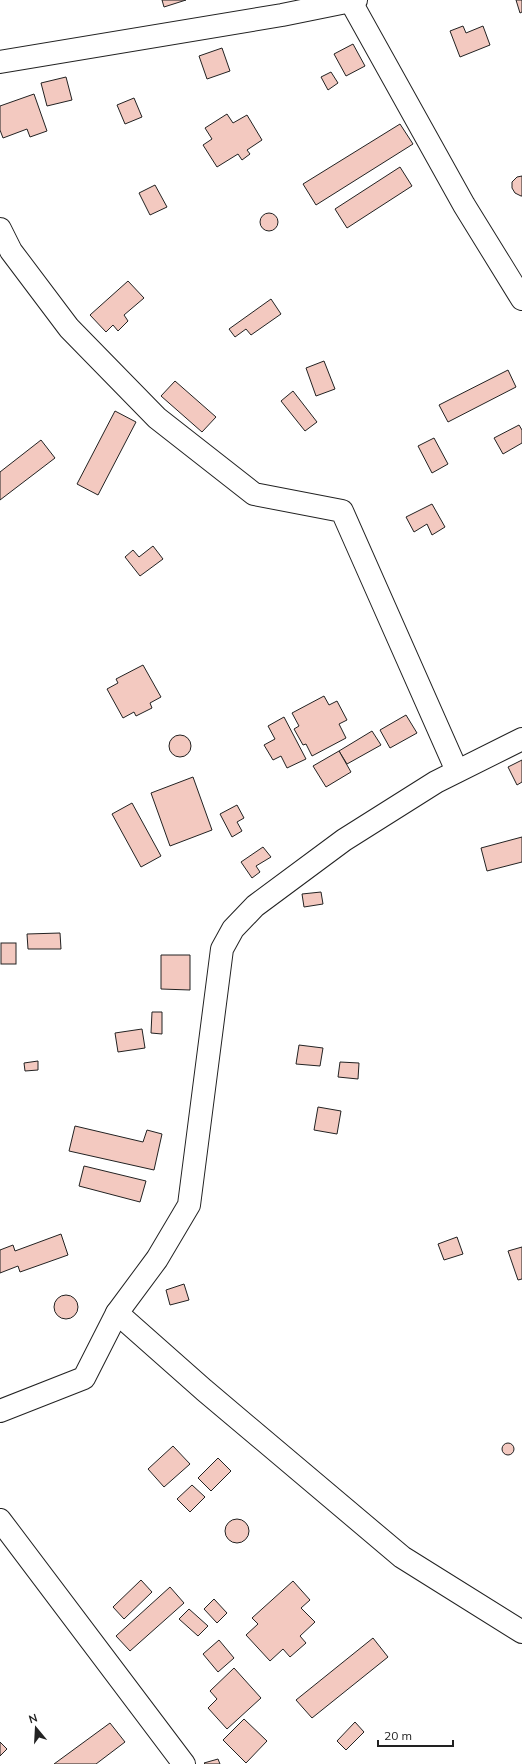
<svg xmlns="http://www.w3.org/2000/svg" width="522" height="1764" font-family="Mulish,sans-serif">
<style>
.building{fill:#f3c9c0;stroke:#222}
.lines{fill:none;stroke-linecap:round;stroke-linejoin:round}
.street-casing{stroke:#222;stroke-width:24}
.street{stroke:#fff;stroke-width:22}
</style>
<rect width="100%" height="100%" fill="#fff"/>
<g class="building">
<path d="M162,0H186L164,7Z"/>
<path d="M516,0H522V12L520,13Z"/>
<path d="M463,26L466,33L483,26L490,45L460,57L450,31Z"/>
<path d="M353,44L365,66L346,76L334,54Z"/>
<path d="M222,48L230,71L207,79L199,56Z"/>
<path d="M331,72L338,83L328,90L321,77Z"/>
<path d="M66,77L72,100L47,106L41,83Z"/>
<path d="M34,94L47,131L30,137L27,129L3,138L0,130V106Z"/>
<path d="M134,98L142,117L125,124L117,105Z"/>
<path d="M227,114L233,123L247,115L262,140L247,150L250,154L242,160L238,154L217,167L203,145L212,139L205,128Z"/>
<path d="M400,124L413,144L316,205L303,184Z"/>
<path d="M400,167L412,186L347,228L335,209Z"/>
<path d="M522,176V196H521L515,193L512,188V182L517,177Z"/>
<path d="M155,185L167,207L150,215L139,193Z"/>
<circle cx="269" cy="222" r="9"/>
<path d="M128,281L144,298L124,315L128,321L118,331L113,325L106,332L90,315Z"/>
<path d="M271,299L281,314L251,335L246,329L235,337L229,329Z"/>
<path d="M324,361L335,389L316,396L306,368Z"/>
<path d="M508,370L516,387L448,422L439,405Z"/>
<path d="M175,381L216,417L202,432L161,396Z"/>
<path d="M293,391L317,422L305,431L281,401Z"/>
<path d="M115,411L136,422L98,495L77,484Z"/>
<path d="M519,425L522,430V443L503,454L494,438Z"/>
<path d="M434,438L448,464L432,473L418,446Z"/>
<path d="M41,440L55,458L0,500V472Z"/>
<path d="M432,504L445,527L432,535L427,524L414,532L406,517Z"/>
<path d="M153,546L163,559L140,576L125,557L133,550L139,557Z"/>
<path d="M143,665L161,697L150,703L152,708L136,716L134,712L123,718L107,689L118,683L116,679Z"/>
<path d="M324,696L329,705L337,701L347,720L339,724L346,738L312,756L306,744L303,745L294,729L299,726L292,713Z"/>
<path d="M406,715L417,733L390,748L380,730Z"/>
<path d="M284,717L306,759L287,768L281,756L273,760L264,745L275,739L268,726Z"/>
<path d="M372,731L381,745L347,764L339,751Z"/>
<circle cx="180" cy="746" r="11"/>
<path d="M339,751L351,772L326,787L313,766Z"/>
<path d="M522,760V782L517,785L508,767Z"/>
<path d="M193,777L212,830L170,846L151,793Z"/>
<path d="M132,803L161,856L141,867L112,814Z"/>
<path d="M237,805L244,818L237,822L242,831L232,837L220,814Z"/>
<path d="M522,837V862L487,871L481,848Z"/>
<path d="M263,847L271,857L256,866L260,872L252,878L241,862Z"/>
<path d="M321,892L323,904L304,907L302,894Z"/>
<path d="M60,933L61,949H28L27,934Z"/>
<rect x="1" y="943" width="15" height="21"/>
<path d="M161,955H190V990L161,989Z"/>
<path d="M152,1012H162V1034L151,1033Z"/>
<path d="M142,1029L145,1048L118,1052L115,1033Z"/>
<path d="M299,1045L323,1048L320,1066L296,1064Z"/>
<path d="M38,1061V1070L25,1071L24,1063Z"/>
<path d="M340,1062L359,1063L358,1079L338,1077Z"/>
<path d="M318,1107L341,1111L337,1134L314,1130Z"/>
<path d="M75,1126L143,1142L147,1130L162,1134L154,1170L69,1151Z"/>
<path d="M84,1166L146,1181L140,1202L79,1186Z"/>
<path d="M61,1234L68,1255L20,1272L18,1266L0,1273V1250L13,1245L15,1251Z"/>
<path d="M457,1237L463,1254L444,1260L438,1244Z"/>
<path d="M522,1247V1279L518,1280L508,1251Z"/>
<path d="M184,1284L189,1300L170,1305L166,1290Z"/>
<circle cx="66" cy="1307" r="12"/>
<circle cx="508" cy="1449" r="6"/>
<path d="M173,1446L190,1464L164,1487L148,1469Z"/>
<path d="M218,1458L231,1471L211,1491L198,1478Z"/>
<path d="M192,1485L205,1497L190,1512L177,1499Z"/>
<circle cx="237" cy="1531" r="12"/>
<path d="M141,1580L152,1592L124,1619L113,1607Z"/>
<path d="M293,1581L310,1600L301,1608L315,1622L300,1636L306,1643L290,1657L283,1649L270,1661L246,1635L258,1624L252,1618Z"/>
<path d="M170,1587L184,1603L130,1651L116,1636Z"/>
<path d="M214,1599L227,1613L217,1623L204,1609Z"/>
<path d="M189,1609L208,1626L198,1636L179,1619Z"/>
<path d="M373,1638L388,1657L312,1718L296,1700Z"/>
<path d="M219,1640L234,1658L218,1672L203,1654Z"/>
<path d="M234,1668L261,1698L227,1729L208,1708L217,1699L210,1691Z"/>
<path d="M244,1719L267,1741L246,1763L223,1740Z"/>
<path d="M355,1722L364,1732L346,1750L337,1741Z"/>
<path d="M110,1723L125,1742L96,1764H54Z"/>
<path d="M0,1742L7,1749L0,1756Z"/>
<path d="M218,1759L220,1764H205L204,1763Z"/>
</g>
<g class="lines">
<g class="street-casing">
<g id="street">
<path d="M351,2L464,205L522,299"/>
<path d="M0,62L282,15L356,0"/>
<path d="M0,229L11,251L69,328L157,418L254,494L342,511L457,771"/>
<path d="M117,1313L204,1390L402,1557L522,1632"/>
<path d="M0,1411L84,1378L117,1313L157,1259L189,1205L222,949L233,929L255,906L344,840L436,782L522,739"/>
<path d="M0,1520L184,1764"/>
</g>
</g>
<use href="#street" class="street"/>
</g>
<g transform="translate(36 1728) rotate(342)" stroke="#ffffff" stroke-width="3" paint-order="stroke">
<path d="M0-3L7 15L0 10L-7 15Z" fill="#222222"/>
<text y="-6" font-size="11" font-weight="bold" text-anchor="middle" fill="#222222">N</text>
</g>
<path d="M378 1740v6h75v-6" fill="none" stroke="#222222" stroke-width="2"/>
<text x="384" y="1740" font-size="12" fill="#222222" stroke="#ffffff" stroke-width="3" paint-order="stroke">20 m</text>
</svg>
